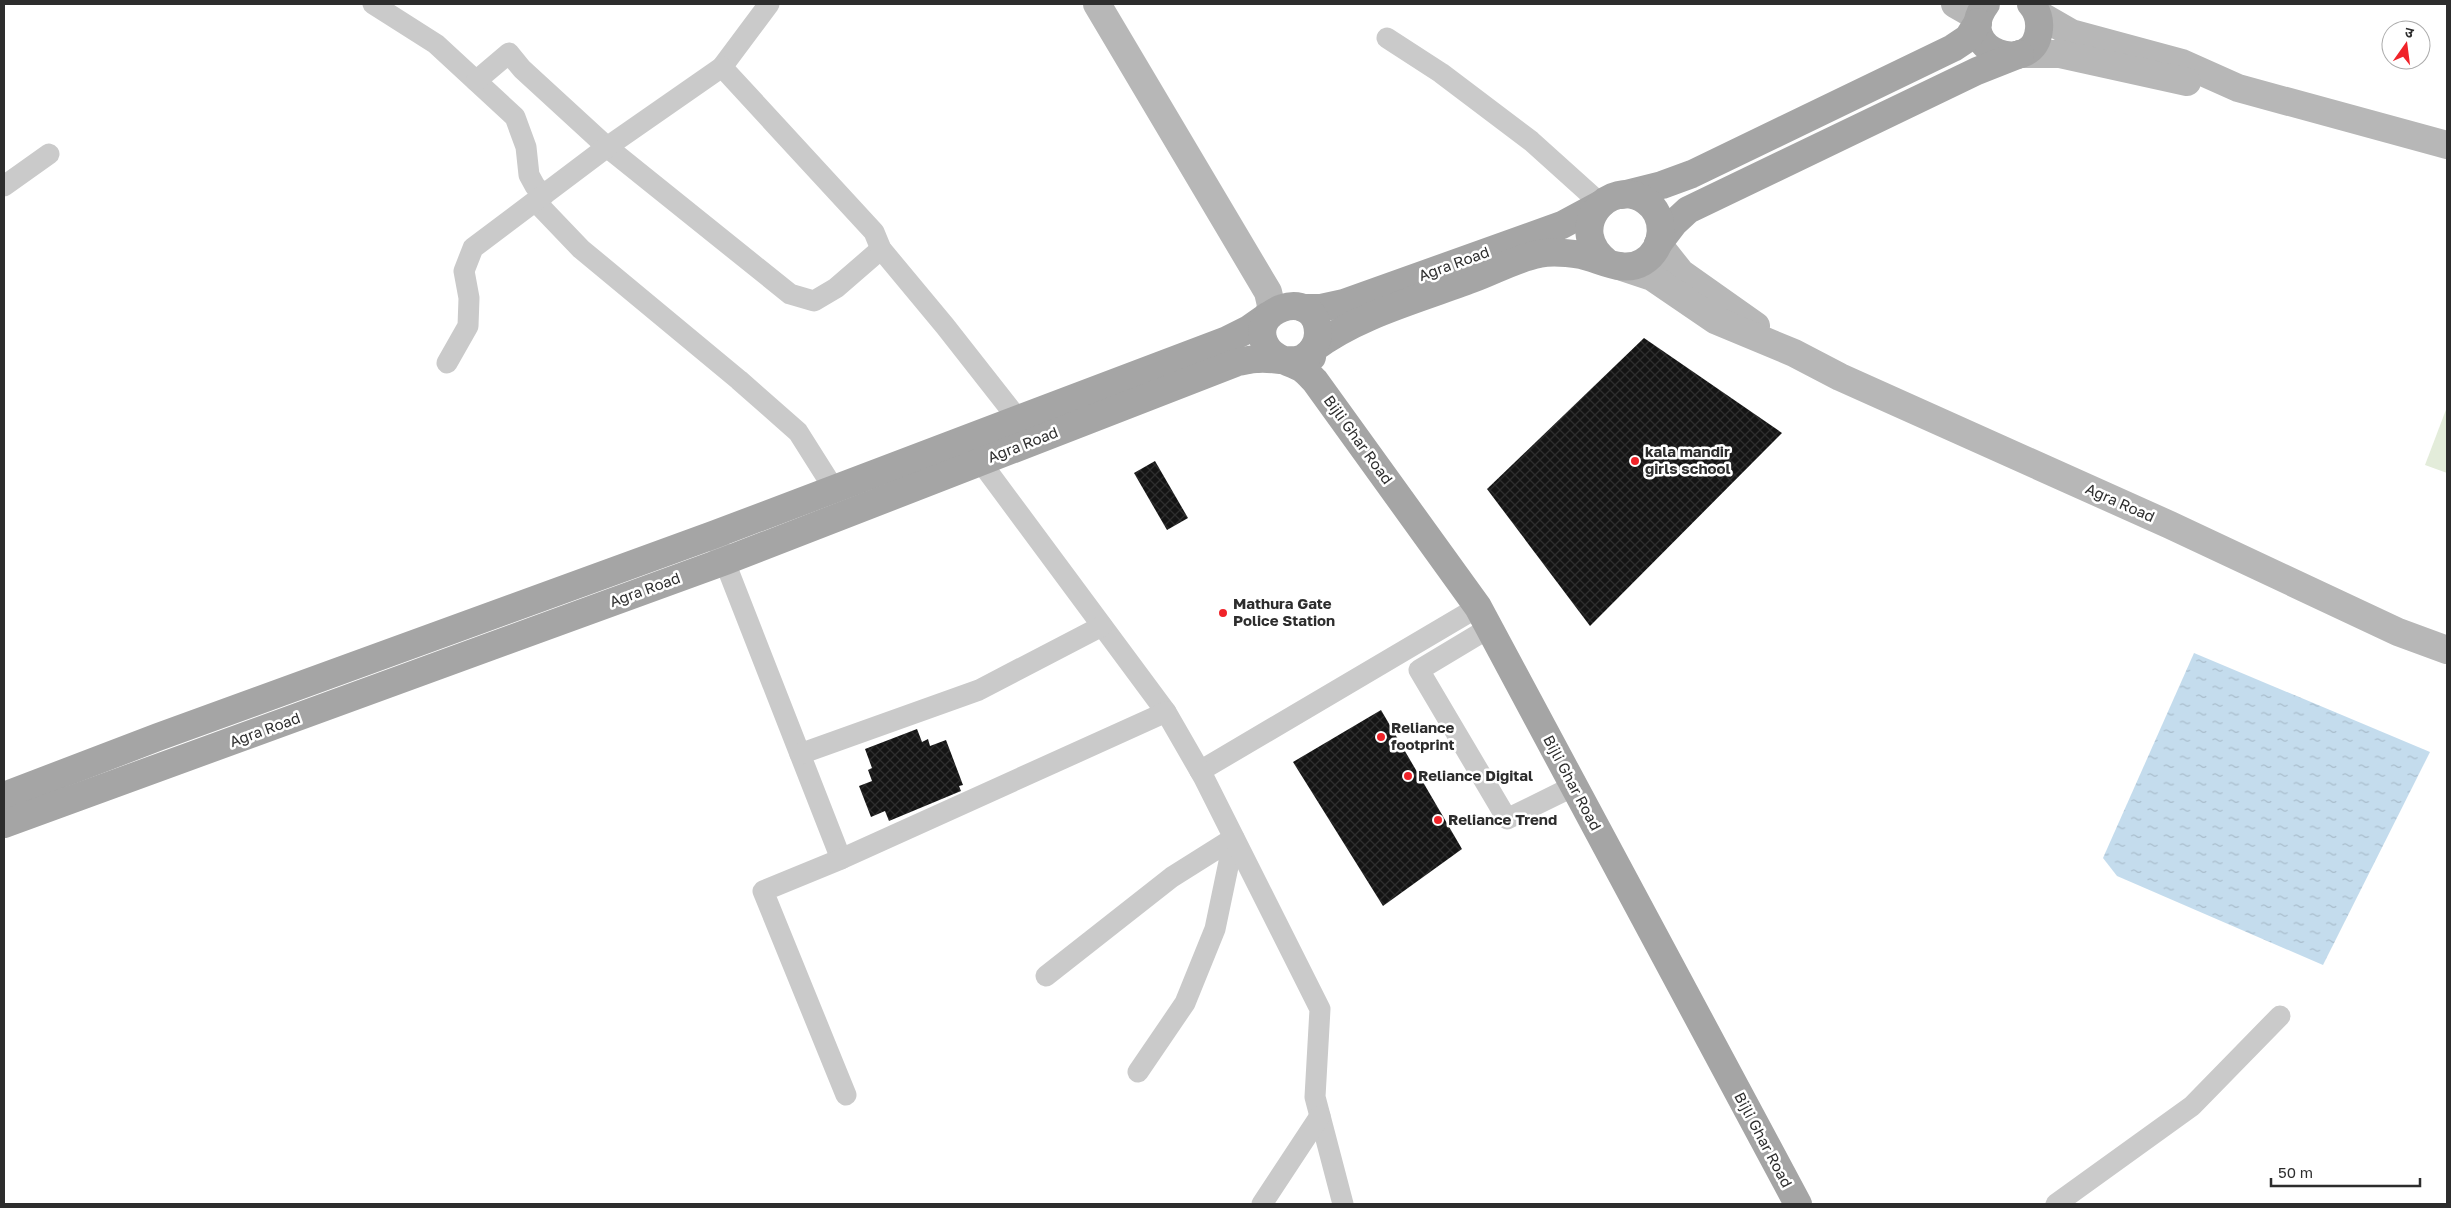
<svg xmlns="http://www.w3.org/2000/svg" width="2451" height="1208" font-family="'Golos Text','Noto Sans Devanagari',sans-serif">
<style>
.green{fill:#e3ecda}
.water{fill:url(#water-ripples)}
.building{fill:url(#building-cross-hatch)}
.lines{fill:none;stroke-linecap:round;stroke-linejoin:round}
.street{stroke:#cacaca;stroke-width:21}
.secondary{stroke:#b7b7b7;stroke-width:28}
.primary{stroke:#a5a5a5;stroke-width:28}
.poi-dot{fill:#f02329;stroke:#fff;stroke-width:2}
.labels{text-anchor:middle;stroke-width:5;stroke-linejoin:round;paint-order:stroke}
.street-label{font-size:15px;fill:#2d2d2d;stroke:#fff}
.poi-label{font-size:15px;font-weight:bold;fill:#2d2d2d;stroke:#fff;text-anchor:start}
</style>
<defs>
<pattern id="water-ripples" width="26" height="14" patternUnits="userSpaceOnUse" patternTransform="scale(1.25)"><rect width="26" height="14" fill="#c4dced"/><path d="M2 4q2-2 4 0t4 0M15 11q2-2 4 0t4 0" fill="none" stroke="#a9bdcc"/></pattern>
<pattern id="building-cross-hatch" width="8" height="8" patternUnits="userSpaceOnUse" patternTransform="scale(1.25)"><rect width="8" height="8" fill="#141414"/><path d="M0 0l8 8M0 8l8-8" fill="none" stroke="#2e2e2e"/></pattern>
</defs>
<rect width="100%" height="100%" fill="#fff"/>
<path class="green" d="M2447,407V473L2425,465Z"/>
<path class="water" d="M2194,653L2430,752L2323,965L2117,876L2103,858Z"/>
<g class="building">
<path d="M1644,338L1782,433L1590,626L1487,489Z"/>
<path d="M1155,461L1188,518L1167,530L1134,473Z"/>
<path d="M1381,710L1462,849L1383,906L1293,762Z"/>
<path d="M917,729L922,742L928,739L930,746L946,740L963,785L959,786L961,791L889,821L885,811L871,817L859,786L872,781L868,770L872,768L865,749Z"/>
</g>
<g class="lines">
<g class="street">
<path d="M373,4L436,44L515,117L526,147L529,175L535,186L544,195"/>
<path d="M1387,38L1441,73L1531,141L1601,204"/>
<path d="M722,67L769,4"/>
<path d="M476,81L509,53L522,69L607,147L790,294L814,301L836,288L881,249"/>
<path d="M4,186L49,154"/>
<path d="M536,202L581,249L739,380L798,432L834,489"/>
<path d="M447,363L468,326L469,298L464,271L473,248L607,147L722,67L874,232L881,249L945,326L1018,419"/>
<path d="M980,461L1166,712"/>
<path d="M719,547L841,859"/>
<path d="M1489,628L1419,670L1507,819L1574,786"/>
<path d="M800,754L979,690L1102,626"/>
<path d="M1200,771L1478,607"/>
<path d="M1046,976L1172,877L1234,838L1215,929L1185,1003L1138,1072"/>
<path d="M846,1095L763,891L841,859L1166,712L1204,778L1320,1009L1315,1097L1343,1204"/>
<path d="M1262,1204L1320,1116"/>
<path d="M2056,1204L2192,1106L2280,1016"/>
</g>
<g class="secondary">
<path d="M1097,4L1268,292L1271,305L1269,315"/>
<path d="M1955,4L1969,12L1978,22"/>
<path d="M2038,14L2071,33L2182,63L2238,88L2447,145"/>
<path d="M2020,54H2060L2187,82"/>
<path d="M1658,244L1681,273L1756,326"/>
<path d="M1619,266L1652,277L1715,320L1794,353L1840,377L2170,525L2398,632L2447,650"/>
</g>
<g class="primary">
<path d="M1986,4C1951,51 2035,79 2039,29C2040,19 2037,11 2031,4"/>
<path d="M1622,195L1662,185L1692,174L1953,48L1968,38L1978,22"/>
<path d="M1658,244L1674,223L1688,210L1977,71L2020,54"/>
<path d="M1303,308H1321L1344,303L1562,225L1601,204"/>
<path d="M1312,357L1313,349C1357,315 1420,299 1472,279C1494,271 1517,258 1539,254C1551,251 1569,253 1581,255C1601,259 1623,274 1643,262C1665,249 1667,216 1646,201C1609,175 1563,230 1608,263"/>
<path d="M4,796L158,737L713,535L1227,340L1249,329L1269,315"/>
<path d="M4,824L725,561L1238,362C1245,361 1251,359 1257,359C1272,357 1289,364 1303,358C1312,353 1318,343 1318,333C1317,284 1241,310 1268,349C1275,359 1290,362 1301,368C1306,371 1311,377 1315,381L1478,607L1798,1204"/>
</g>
</g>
<g class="poi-dot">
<circle cx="1635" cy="461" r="5"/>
<circle cx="1223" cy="613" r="5"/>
<circle cx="1381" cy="737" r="5"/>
<circle cx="1408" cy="776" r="5"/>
<circle cx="1438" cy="820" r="5"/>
</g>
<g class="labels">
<g class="street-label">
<text transform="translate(1454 264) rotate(-20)" y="5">Agra Road</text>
<text transform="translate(1358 440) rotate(54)" y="5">Bijli Ghar Road</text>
<text transform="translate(1023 445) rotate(-21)" y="5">Agra Road</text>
<text transform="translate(2120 503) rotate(24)" y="5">Agra Road</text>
<text transform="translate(645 590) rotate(-20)" y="5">Agra Road</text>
<text transform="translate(265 730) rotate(-20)" y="5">Agra Road</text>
<text transform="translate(1572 783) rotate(62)" y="5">Bijli Ghar Road</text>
<text transform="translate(1763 1140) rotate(62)" y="5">Bijli Ghar Road</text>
</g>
<g class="poi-label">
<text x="1645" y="457">kala mandir<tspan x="1645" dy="17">girls school</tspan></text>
<text x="1233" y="609">Mathura Gate<tspan x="1233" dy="17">Police Station</tspan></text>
<text x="1391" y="733">Reliance<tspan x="1391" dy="17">footprint</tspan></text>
<text x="1418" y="781">Reliance Digital</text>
<text x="1448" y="825">Reliance Trend</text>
</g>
</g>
<rect width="2451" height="1208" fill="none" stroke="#2d2d2d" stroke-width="10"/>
<g transform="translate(2406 45) rotate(14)"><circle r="24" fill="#ffffff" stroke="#ababab"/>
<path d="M0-4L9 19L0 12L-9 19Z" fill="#f02329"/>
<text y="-8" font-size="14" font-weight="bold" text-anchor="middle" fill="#2d2d2d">उ</text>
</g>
<path d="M2271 1178v8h149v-8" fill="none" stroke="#2d2d2d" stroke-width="2.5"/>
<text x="2278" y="1178" font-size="15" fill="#2d2d2d" stroke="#ffffff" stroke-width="4" paint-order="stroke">50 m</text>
</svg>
